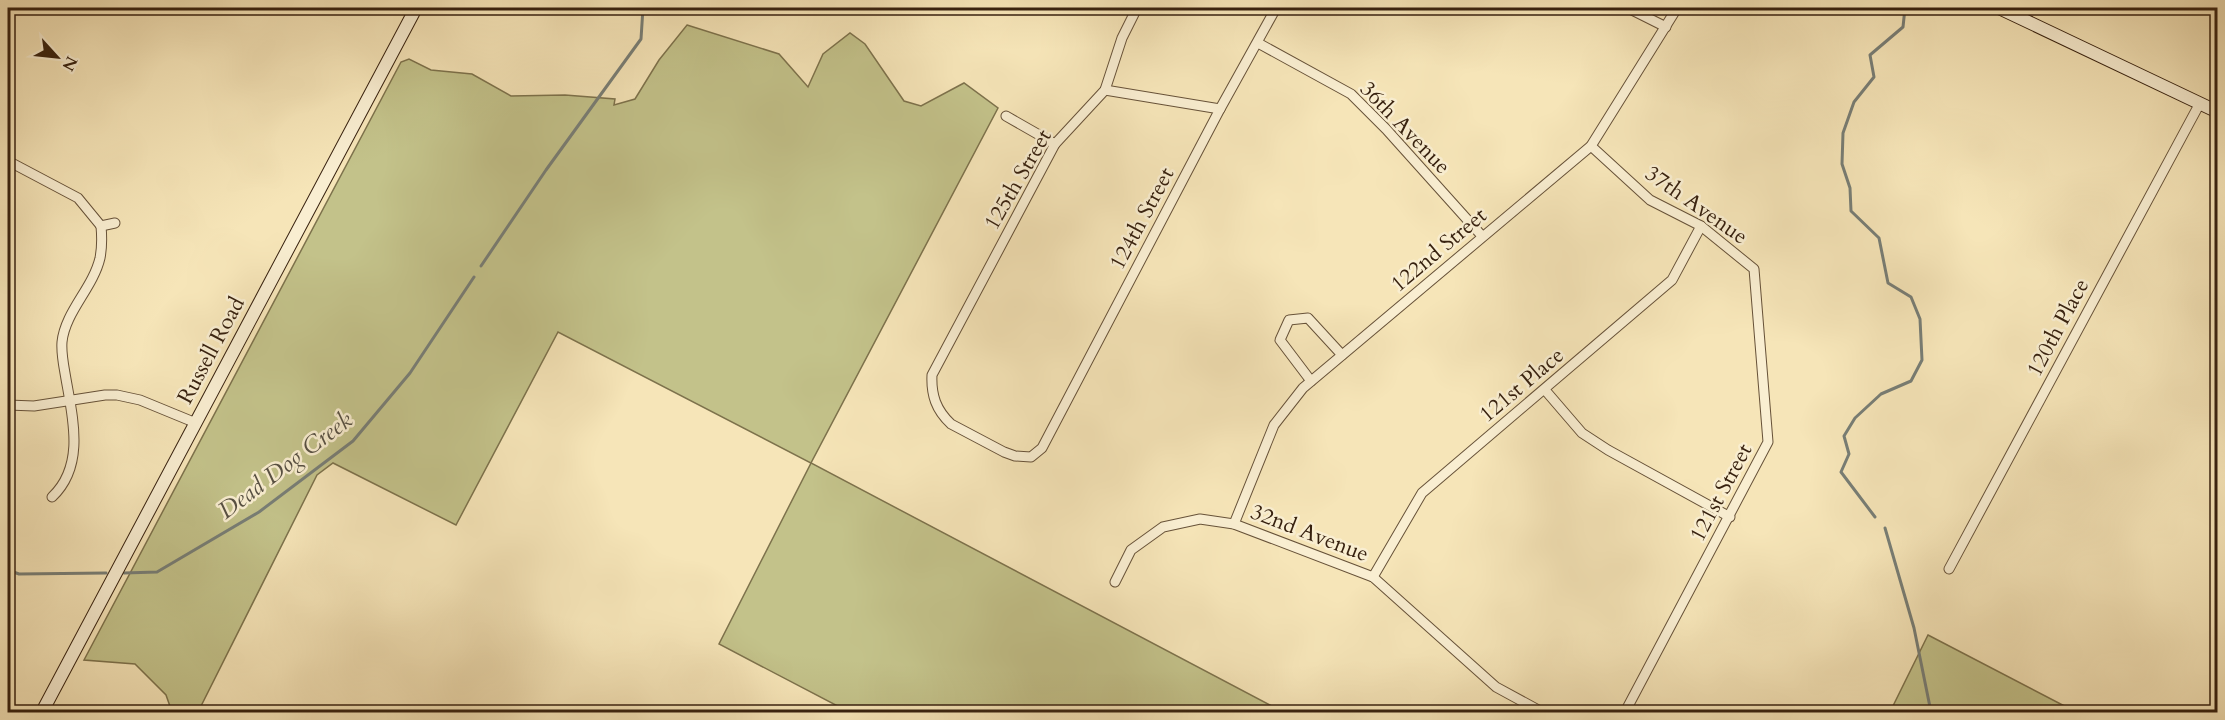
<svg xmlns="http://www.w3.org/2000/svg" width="2225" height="720" font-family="Cardo,serif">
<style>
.green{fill:#c3c28a;stroke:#7d724c;stroke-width:1.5}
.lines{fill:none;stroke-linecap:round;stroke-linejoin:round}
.stream{stroke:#787e76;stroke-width:3}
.street-casing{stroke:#675239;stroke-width:11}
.secondary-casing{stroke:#37210f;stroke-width:14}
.street{stroke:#f9eed1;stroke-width:9}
.secondary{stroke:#f9eed1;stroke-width:12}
.labels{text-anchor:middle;stroke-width:5;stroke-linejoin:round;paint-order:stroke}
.street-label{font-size:22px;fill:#37210f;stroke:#f9eed1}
.water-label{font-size:24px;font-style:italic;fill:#575043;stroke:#f9eed1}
</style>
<rect width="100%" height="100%" fill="#f6e5b8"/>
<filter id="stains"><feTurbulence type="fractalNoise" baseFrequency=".00333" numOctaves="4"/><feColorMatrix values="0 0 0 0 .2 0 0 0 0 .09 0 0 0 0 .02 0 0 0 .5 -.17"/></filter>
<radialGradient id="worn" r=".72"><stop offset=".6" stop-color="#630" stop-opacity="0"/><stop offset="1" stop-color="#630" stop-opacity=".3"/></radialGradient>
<g class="green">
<path d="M687,25L779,54L808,87L823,54L850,33L865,44L904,101L921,106L964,83L998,108L811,463L1283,712H849L719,644L811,463L558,332L456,525L333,463L317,475L198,712H172L166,695L135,664L84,660L401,62L409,59L431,70L472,74L511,96L565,95L615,99L614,105L635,99L659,60Z"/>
<path d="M1928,635L2076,712H1890Z"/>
</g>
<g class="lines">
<g class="stream">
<path d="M481,266L546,170L641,39L643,8"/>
<path d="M1875,517L1841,472L1849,454L1844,436L1855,418L1881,394L1911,381L1922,360L1920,319L1911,297L1888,283L1879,238L1851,211L1850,188L1842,164L1843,133L1854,102L1874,77L1870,55L1903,27L1905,8"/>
<path d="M1885,528L1914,628L1931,712"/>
<path d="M8,570L19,574L106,573"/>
<path d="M124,573L157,572L259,512L353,441L410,373L474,277"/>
</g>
<g class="street-casing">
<g id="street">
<path d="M1137,8L1122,38L1105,90L1055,144L932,375C931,395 936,410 951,424L1004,452L1015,456L1031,457L1042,448L1220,109L1276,8"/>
<path d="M1628,8L1666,27"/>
<path d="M1258,43L1351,94L1386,129L1482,236"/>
<path d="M1105,90L1220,109"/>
<path d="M1006,116L1055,144"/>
<path d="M1591,146L1650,200L1701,226L1754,269L1768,442L1625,712"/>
<path d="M8,161L78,198L101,226"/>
<path d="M101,226L115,223"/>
<path d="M1311,381L1280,340L1289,320L1308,318L1342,355"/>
<path d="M1545,390L1582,433L1608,450L1730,517"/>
<path d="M8,405L34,406L105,395H117L140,400L196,423"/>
<path d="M52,497C85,466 73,419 66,379C64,367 61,354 62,342C65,312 93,288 100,258C102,248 102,237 101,226"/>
<path d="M1234,524L1274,425L1303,388L1591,146L1677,8"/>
<path d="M1949,569L2200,103"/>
<path d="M1373,577L1422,493L1672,280L1701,226"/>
<path d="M1115,582L1131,550L1163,527L1200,519L1234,524L1373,577L1496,687L1542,712"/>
</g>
</g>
<g class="secondary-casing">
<g id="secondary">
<path d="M1999,8L2218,112"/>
<path d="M42,712L416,8"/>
</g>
</g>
<use href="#street" class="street"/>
<use href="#secondary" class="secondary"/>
</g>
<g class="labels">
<g class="street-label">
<text transform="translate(1406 127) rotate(46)" y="8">36th Avenue</text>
<text transform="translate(1017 179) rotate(-60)" y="8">125th Street</text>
<text transform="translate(1697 204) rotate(35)" y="8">37th Avenue</text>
<text transform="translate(1141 218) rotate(-62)" y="8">124th Street</text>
<text transform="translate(1438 249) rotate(-40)" y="8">122nd Street</text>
<text transform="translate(2057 327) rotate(-62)" y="8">120th Place</text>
<text transform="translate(210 350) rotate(-62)" y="8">Russell Road</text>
<text transform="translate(1521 384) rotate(-40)" y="8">121st Place</text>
<text transform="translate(1720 492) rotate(-62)" y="8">121st Street</text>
<text transform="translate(1310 532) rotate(21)" y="8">32nd Avenue</text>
</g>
<g class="water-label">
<text transform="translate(285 465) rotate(-37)" y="8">Dead Dog Creek</text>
</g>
</g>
<rect width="2225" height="720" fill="none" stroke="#f6e5b8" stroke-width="30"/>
<rect x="9" y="9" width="2207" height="702" fill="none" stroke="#37210f" stroke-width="3"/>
<rect x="15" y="15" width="2195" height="690" fill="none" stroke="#37210f" stroke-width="1.5"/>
<g transform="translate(57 57) rotate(117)" stroke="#f9eed1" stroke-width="4.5" paint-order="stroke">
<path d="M0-4.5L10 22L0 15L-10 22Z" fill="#37210f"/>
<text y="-9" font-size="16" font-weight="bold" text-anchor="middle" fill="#37210f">N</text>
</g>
<rect width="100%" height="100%" filter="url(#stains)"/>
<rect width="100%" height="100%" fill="url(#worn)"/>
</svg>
